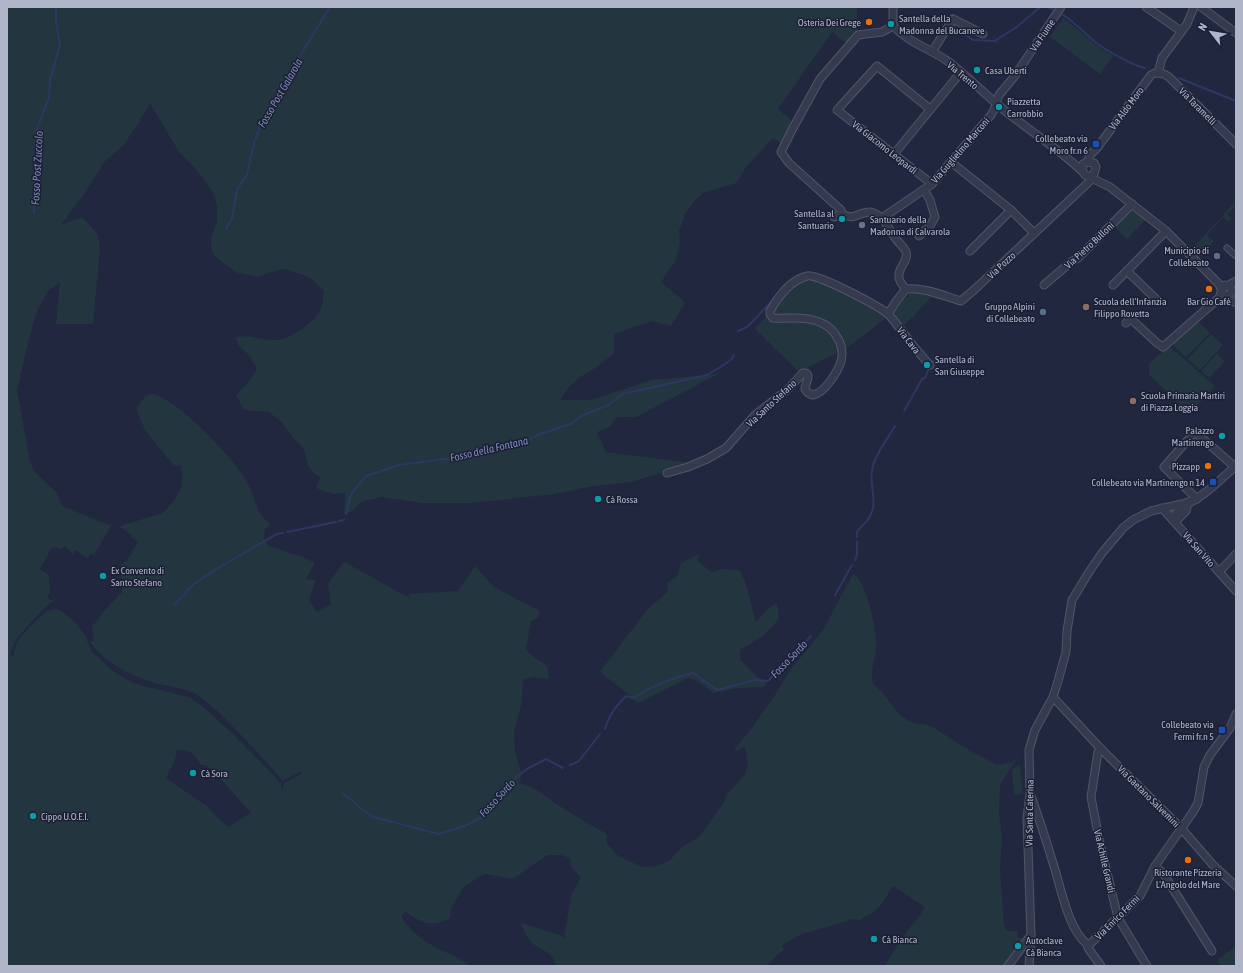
<svg xmlns="http://www.w3.org/2000/svg" width="1243" height="973" font-family="'Asap Condensed',sans-serif">
<style>
.green{fill:#233640;fill-rule:evenodd}
.lines{fill:none;stroke-linecap:round;stroke-linejoin:round}
.stream{stroke:#2e3762;stroke-width:2}
.pedestrian-casing{stroke:#51556a;stroke-width:7}
.minor-casing{stroke:#51556a;stroke-width:9}
.pedestrian{stroke:#353a4f;stroke-width:5}
.minor{stroke:#353a4f;stroke-width:7}
.food-dot{fill:#e8710a;stroke:#1b1f34;stroke-width:1.5}
.culture-dot{fill:#0f9aa8;stroke:#1b1f34;stroke-width:1.5}
.transit-dot{fill:#1a4fb4;stroke:#1b1f34;stroke-width:1.5}
.worship-dot{fill:#6b7280;stroke:#1b1f34;stroke-width:1.5}
.service-dot{fill:#5c6f8a;stroke:#1b1f34;stroke-width:1.5}
.education-dot{fill:#8d6e63;stroke:#1b1f34;stroke-width:1.5}
.labels{text-anchor:middle;stroke-width:3;stroke-linejoin:round;paint-order:stroke}
.poi-label{font-size:10px;fill:#b1b5ca;stroke:#1b1f34;text-anchor:start}
.street-label{font-size:10px;fill:#b1b5ca;stroke:#1b1f34}
.water-label{font-size:11px;font-style:italic;fill:#7e89b9;stroke:#1b1f34}
</style>
<rect width="100%" height="100%" fill="#21273f"/>
<g class="green">
<path d="M7,7H857V31L846,43L832,32L778,109L793,122L783,145L773,138L746,167L736,183L703,193L695,200L685,214L679,231L680,243L676,260L661,282L685,302L671,326L652,321L614,334V353L597,367L580,377L568,388L560,400H591L651,380L718,374L636,417H617L610,427L597,432L606,452L690,463L632,482L594,486L554,494L471,503H422L382,497L363,501L350,512L344,514L345,493L333,494L316,488L321,477L316,475L308,466L304,449L292,436L282,422L269,412L244,410L236,395L250,380L257,368L248,354L238,345L236,337C251,334 262,341 276,340C289,340 316,322 321,309C323,304 323,296 324,291L309,277L285,269L278,270L258,277L238,273L223,263L215,256L212,252L211,244L212,235L217,221V207L215,197L207,183L193,166L179,152L150,103L138,124L123,146L104,162L84,194L61,225L76,219L83,218L98,235L100,250L93,324H56L60,282L48,291L36,313L26,351L17,390L30,462L35,472L56,492L62,506L111,526L94,555L92,553L87,558L76,550L73,554L64,545L62,549L52,547L40,569L49,575L50,592L47,598L51,600L56,599L44,608L17,638L10,654L14,657C13,639 36,620 49,610L51,611L53,608L61,611L74,621L85,635L91,651L113,671L126,679L139,685L185,696L192,699L202,706L233,734L276,778L280,783H281V789H283L284,783L301,774V771L283,781C269,765 256,750 242,736C228,722 215,707 199,696C185,687 174,688 159,684C137,679 101,662 90,641H94L92,627L103,612L122,592L120,566L127,560L138,542L131,537L132,535L120,527L123,525L160,514L165,511L174,501L181,488L183,475L181,465L174,466L145,430L136,408C141,404 144,395 150,394C169,391 228,453 239,470C244,476 248,483 251,491C255,498 256,507 260,513C263,517 267,521 270,525L265,529L264,539L269,546L303,557L315,563L306,579L316,580L309,601L317,612L331,604L328,584L344,562L408,597L410,594L458,591L475,566L494,587L538,610L539,614L538,618L531,621L526,649L530,654L547,666L549,679L533,677L523,680L521,705L514,732L515,750L521,772L520,783C537,788 544,795 558,805C574,815 590,825 607,834V843L618,856L642,867L657,866L670,860L682,847L699,837L724,802L727,794L744,776L748,766L745,746L737,751L734,750L751,729L773,698L791,669L823,630L853,574C867,581 877,632 876,647C875,661 870,670 873,684C887,694 893,711 907,720C916,726 923,722 930,726C940,730 947,737 956,742C969,751 983,757 997,765L1013,762L1021,752L1000,785L999,813L1002,838L1000,872L1004,926L1007,931H1018V938L1024,939L1021,945L1018,943L1015,946L1018,949L1004,966H884C891,957 894,949 901,940C909,928 918,919 925,907L893,886L881,905L874,912L860,920L852,919L841,923L802,934L782,945L784,950L778,954L767,966H556C551,947 537,952 528,938C525,934 523,928 521,923L560,935L564,939L571,896L581,877L571,867L570,858L561,855H547L513,879L486,874L480,876L463,888L451,908L450,918C432,928 421,923 406,912L401,916C406,924 414,933 422,939C437,950 456,955 471,966H7ZM177,750C191,750 193,753 201,765H205L213,770L251,813L228,827L215,815L208,807L166,778L175,760Z"/>
<path d="M1063,18C1080,30 1094,46 1113,56L1100,74L1050,37Z"/>
<path d="M1236,201V205L1227,214L1231,218L1228,221L1223,217L1207,235L1214,241L1199,258L1191,250Z"/>
<path d="M1132,208L1147,218L1127,239L1114,226Z"/>
<path d="M813,278L884,311L886,318L847,348L799,372L755,329L794,284Z"/>
<path d="M912,291L933,295L904,326L892,312L905,296L907,298L909,296L908,294Z"/>
<path d="M1197,320L1210,333L1186,357L1172,344Z"/>
<path d="M1211,334L1223,345L1200,370L1188,359Z"/>
<path d="M1169,346L1215,386L1190,413L1149,375V364Z"/>
<path d="M1217,354L1225,361L1209,378L1201,371Z"/>
<path d="M699,554L698,561L711,572L724,569L739,570L745,581L756,622L771,606L777,604L779,619L764,635L740,650V659L755,675L767,684L764,687L738,688L713,693L698,681L688,678L638,703L628,694L600,672L646,611L666,593L668,589L667,583L677,576L681,563Z"/>
<path d="M1020,765L1023,794L1014,795L1012,769Z"/>
<path d="M1236,946V966H1221L1217,960Z"/>
</g>
<g class="lines">
<g class="stream">
<path d="M1047,7C1066,13 1080,29 1095,42C1104,49 1133,66 1145,68"/>
<path d="M954,23V27L973,40L995,41L1018,26L1040,7"/>
<path d="M1179,78L1236,101"/>
<path d="M34,213L36,132L49,97L50,81L60,44L56,22V7"/>
<path d="M226,229L232,219L237,190L247,174L254,143L262,121L277,93L330,7"/>
<path d="M738,331L747,327L774,299"/>
<path d="M933,362L935,360"/>
<path d="M904,411L922,379L925,378L929,368"/>
<path d="M346,514L351,494L366,476L399,465L460,457L522,443L540,434L571,424L581,416L608,405L623,394L707,375L722,366L731,360L734,355"/>
<path d="M339,521L344,520"/>
<path d="M287,532L336,522"/>
<path d="M857,537V532C860,527 866,523 869,518C879,502 869,487 872,470C874,456 888,438 895,426"/>
<path d="M855,560L857,554V542"/>
<path d="M835,595L852,565"/>
<path d="M174,605L194,584L218,568L277,534L283,533"/>
<path d="M605,729C610,714 615,707 626,696L633,698C652,686 671,678 693,673L717,690L755,680L768,681L811,636"/>
<path d="M570,765L579,761L600,734"/>
<path d="M342,793L354,802L360,808L373,817L439,834L465,826L482,817L491,809L515,778L527,769L546,759L563,768"/>
</g>
<g class="pedestrian-casing">
<path id="pedestrian" d="M1227,248L1236,256"/>
</g>
<g class="minor-casing">
<g id="minor">
<path d="M893,7V26C909,43 931,49 949,62C968,77 985,94 1004,110C1030,131 1059,149 1083,172"/>
<path d="M1146,7L1181,31"/>
<path d="M1201,7L1236,33"/>
<path d="M893,26L882,32L858,35L820,79L793,128L781,152L789,163L841,210L842,214C854,221 859,212 870,212C875,213 879,216 882,218L932,184L991,115L994,110L996,103L999,95L1014,77L1061,7"/>
<path d="M932,52L953,19L983,34"/>
<path d="M1158,73L1162,58L1187,24L1194,7"/>
<path d="M930,109L877,66L837,110L932,184"/>
<path d="M894,154L961,72"/>
<path d="M951,162L1011,210L1034,233"/>
<path d="M1087,162L1094,163L1096,167L1094,174L1090,176"/>
<path d="M834,217L842,214"/>
<path d="M882,218C887,225 891,232 896,239C899,243 904,247 906,252C910,264 888,272 906,289"/>
<path d="M919,236L930,226L935,217L930,200L924,190"/>
<path d="M970,251L1011,210"/>
<path d="M1127,271L1158,301"/>
<path d="M1044,285L1071,262L1078,258L1132,204"/>
<path d="M1113,285L1166,231"/>
<path d="M1225,285L1227,286L1236,281"/>
<path d="M1234,302L1223,294L1219,284L1166,231L1110,187L1085,175L1082,170L1083,164L1087,162L1090,155L1097,148L1151,75C1157,71 1163,73 1169,77L1236,144"/>
<path d="M888,314L897,300L906,289C924,287 944,296 961,301L974,290L1090,181L1093,176"/>
<path d="M1126,323L1130,318L1157,343L1163,347L1219,298L1230,294L1232,291L1230,287L1227,286L1223,287L1219,298"/>
<path d="M667,473L688,467L707,459L726,448L755,415L787,390L803,373H806C811,377 805,383 805,389L808,393L813,395C825,393 842,367 842,355C843,345 835,331 827,326C810,315 792,319 773,318L770,314V311C778,297 790,280 807,276C817,273 881,307 889,315C903,331 915,350 930,365"/>
<path d="M1197,499L1164,467L1195,432L1235,467"/>
<path d="M1162,508L1236,591"/>
<path d="M1171,518L1188,502"/>
<path d="M1175,522L1186,511L1188,502"/>
<path d="M1219,572L1236,554"/>
<path d="M1053,697L1101,749L1181,828L1213,865L1236,886"/>
<path d="M1101,749L1098,752L1091,797L1099,839L1118,918L1147,966"/>
<path d="M1031,796C1039,818 1046,840 1053,863C1060,884 1068,930 1087,944"/>
<path d="M1155,866L1163,873L1212,951"/>
<path d="M1087,944H1090L1140,896L1155,866L1193,812L1198,803L1204,767L1210,755L1230,728L1236,714"/>
<path d="M1087,944L1088,948L1101,966"/>
<path d="M1008,966L1031,935L1027,818L1030,794L1029,750L1035,730L1053,697L1058,681L1066,652L1067,631L1072,600L1089,572L1102,553L1123,528L1133,520L1151,511L1191,502C1209,493 1221,478 1236,466"/>
<path d="M1029,966L1031,935"/>
</g>
</g>
<use href="#pedestrian" class="pedestrian"/>
<use href="#minor" class="minor"/>
</g>
<g class="food-dot">
<circle cx="869" cy="22" r="4"/>
<circle cx="1209" cy="289" r="4"/>
<circle cx="1208" cy="466" r="4"/>
<circle cx="1188" cy="860" r="4"/>
</g>
<g class="culture-dot">
<circle cx="891" cy="24" r="4"/>
<circle cx="977" cy="70" r="4"/>
<circle cx="999" cy="107" r="4"/>
<circle cx="842" cy="219" r="4"/>
<circle cx="927" cy="365" r="4"/>
<circle cx="1222" cy="436" r="4"/>
<circle cx="598" cy="499" r="4"/>
<circle cx="103" cy="576" r="4"/>
<circle cx="193" cy="773" r="4"/>
<circle cx="33" cy="816" r="4"/>
<circle cx="874" cy="939" r="4"/>
<circle cx="1018" cy="946" r="4"/>
</g>
<g class="transit-dot">
<rect x="1092" y="140" width="8" height="8" rx="2"/>
<rect x="1209" y="478" width="8" height="8" rx="2"/>
<rect x="1218" y="726" width="8" height="8" rx="2"/>
</g>
<circle class="worship-dot" cx="862" cy="225" r="4"/>
<g class="service-dot">
<circle cx="1217" cy="256" r="4"/>
<circle cx="1043" cy="312" r="4"/>
</g>
<g class="education-dot">
<circle cx="1086" cy="307" r="4"/>
<circle cx="1133" cy="401" r="4"/>
</g>
<g class="labels">
<g class="poi-label">
<text x="899" y="22">Santella della<tspan x="899" dy="12">Madonna del Bucaneve</tspan></text>
<text x="861" y="26" text-anchor="end">Osteria Dei Grege</text>
<text x="985" y="74">Casa Uberti</text>
<text x="1007" y="105">Piazzetta<tspan x="1007" dy="12">Carrobbio</tspan></text>
<text x="1088" y="142" text-anchor="end">Collebeato via<tspan x="1088" dy="12">Moro fr.n 6</tspan></text>
<text x="834" y="217" text-anchor="end">Santella al<tspan x="834" dy="12">Santuario</tspan></text>
<text x="870" y="223">Santuario della<tspan x="870" dy="12">Madonna di Calvarola</tspan></text>
<text x="1209" y="254" text-anchor="end">Municipio di<tspan x="1209" dy="12">Collebeato</tspan></text>
<text x="1094" y="305">Scuola dell'Infanzia<tspan x="1094" dy="12">Filippo Rovetta</tspan></text>
<text x="1209" y="305" text-anchor="middle">Bar Gio Cafè</text>
<text x="1035" y="310" text-anchor="end">Gruppo Alpini<tspan x="1035" dy="12">di Collebeato</tspan></text>
<text x="935" y="363">Santella di<tspan x="935" dy="12">San Giuseppe</tspan></text>
<text x="1141" y="399">Scuola Primaria Martiri<tspan x="1141" dy="12">di Piazza Loggia</tspan></text>
<text x="1214" y="434" text-anchor="end">Palazzo<tspan x="1214" dy="12">Martinengo</tspan></text>
<text x="1200" y="470" text-anchor="end">Pizzapp</text>
<text x="1205" y="486" text-anchor="end">Collebeato via Martinengo n 14</text>
<text x="606" y="503">Cà Rossa</text>
<text x="111" y="574">Ex Convento di<tspan x="111" dy="12">Santo Stefano</tspan></text>
<text x="1214" y="728" text-anchor="end">Collebeato via<tspan x="1214" dy="12">Fermi fr.n 5</tspan></text>
<text x="201" y="777">Cà Sora</text>
<text x="41" y="820">Cippo U.O.E.I.</text>
<text x="1188" y="876" text-anchor="middle">Ristorante Pizzeria<tspan x="1188" dy="12">L'Angolo del Mare</tspan></text>
<text x="882" y="943">Cà Bianca</text>
<text x="1026" y="944">Autoclave<tspan x="1026" dy="12">Cà Bianca</tspan></text>
</g>
<g class="street-label">
<text transform="translate(1042 35) rotate(-56)" y="4">Via Fiume</text>
<text transform="translate(963 75) rotate(40)" y="4">Via Trento</text>
<text transform="translate(1198 106) rotate(45)" y="4">Via Taramelli</text>
<text transform="translate(1126 108) rotate(-53)" y="4">Via Aldo Moro</text>
<text transform="translate(885 147) rotate(38)" y="4">Via Giacomo Leopardi</text>
<text transform="translate(960 150) rotate(-49)" y="4">Via Guglielmo Marconi</text>
<text transform="translate(1089 245) rotate(-43)" y="4">Via Pietro Bulloni</text>
<text transform="translate(1001 265) rotate(-43)" y="4">Via Pozzo</text>
<text transform="translate(909 340) rotate(52)" y="4">Via Cava</text>
<text transform="translate(771 403) rotate(-43)" y="4">Via Santo Stefano</text>
<text transform="translate(1199 549) rotate(49)" y="4">Via San Vito</text>
<text transform="translate(1149 796) rotate(45)" y="4">Via Gaetano Salvemini</text>
<text transform="translate(1029 813) rotate(-89)" y="4">Via Santa Caterina</text>
<text transform="translate(1105 861) rotate(77)" y="4">Via Achille Grandi</text>
<text transform="translate(1117 917) rotate(-45)" y="4">Via Enrico Fermi</text>
</g>
<g class="water-label">
<text transform="translate(280 93) rotate(-60)" y="4">Fosso Post Galarola</text>
<text transform="translate(37 168) rotate(-87)" y="4">Fosso Post Zuccolo</text>
<text transform="translate(489 449) rotate(-13)" y="4">Fosso della Fontana</text>
<text transform="translate(789 659) rotate(-46)" y="4">Fosso Sordo</text>
<text transform="translate(497 798) rotate(-47)" y="4">Fosso Sordo</text>
</g>
</g>
<rect width="1243" height="973" fill="none" stroke="#b1b5ca" stroke-width="16"/>
<g transform="translate(1211 32) rotate(301)" stroke="#1b1f34" stroke-width="3" paint-order="stroke">
<path d="M0-3L7 15L0 10L-7 15Z" fill="#b1b5ca"/>
<text y="-6" font-size="11" font-weight="bold" text-anchor="middle" fill="#b1b5ca">N</text>
</g>
</svg>
